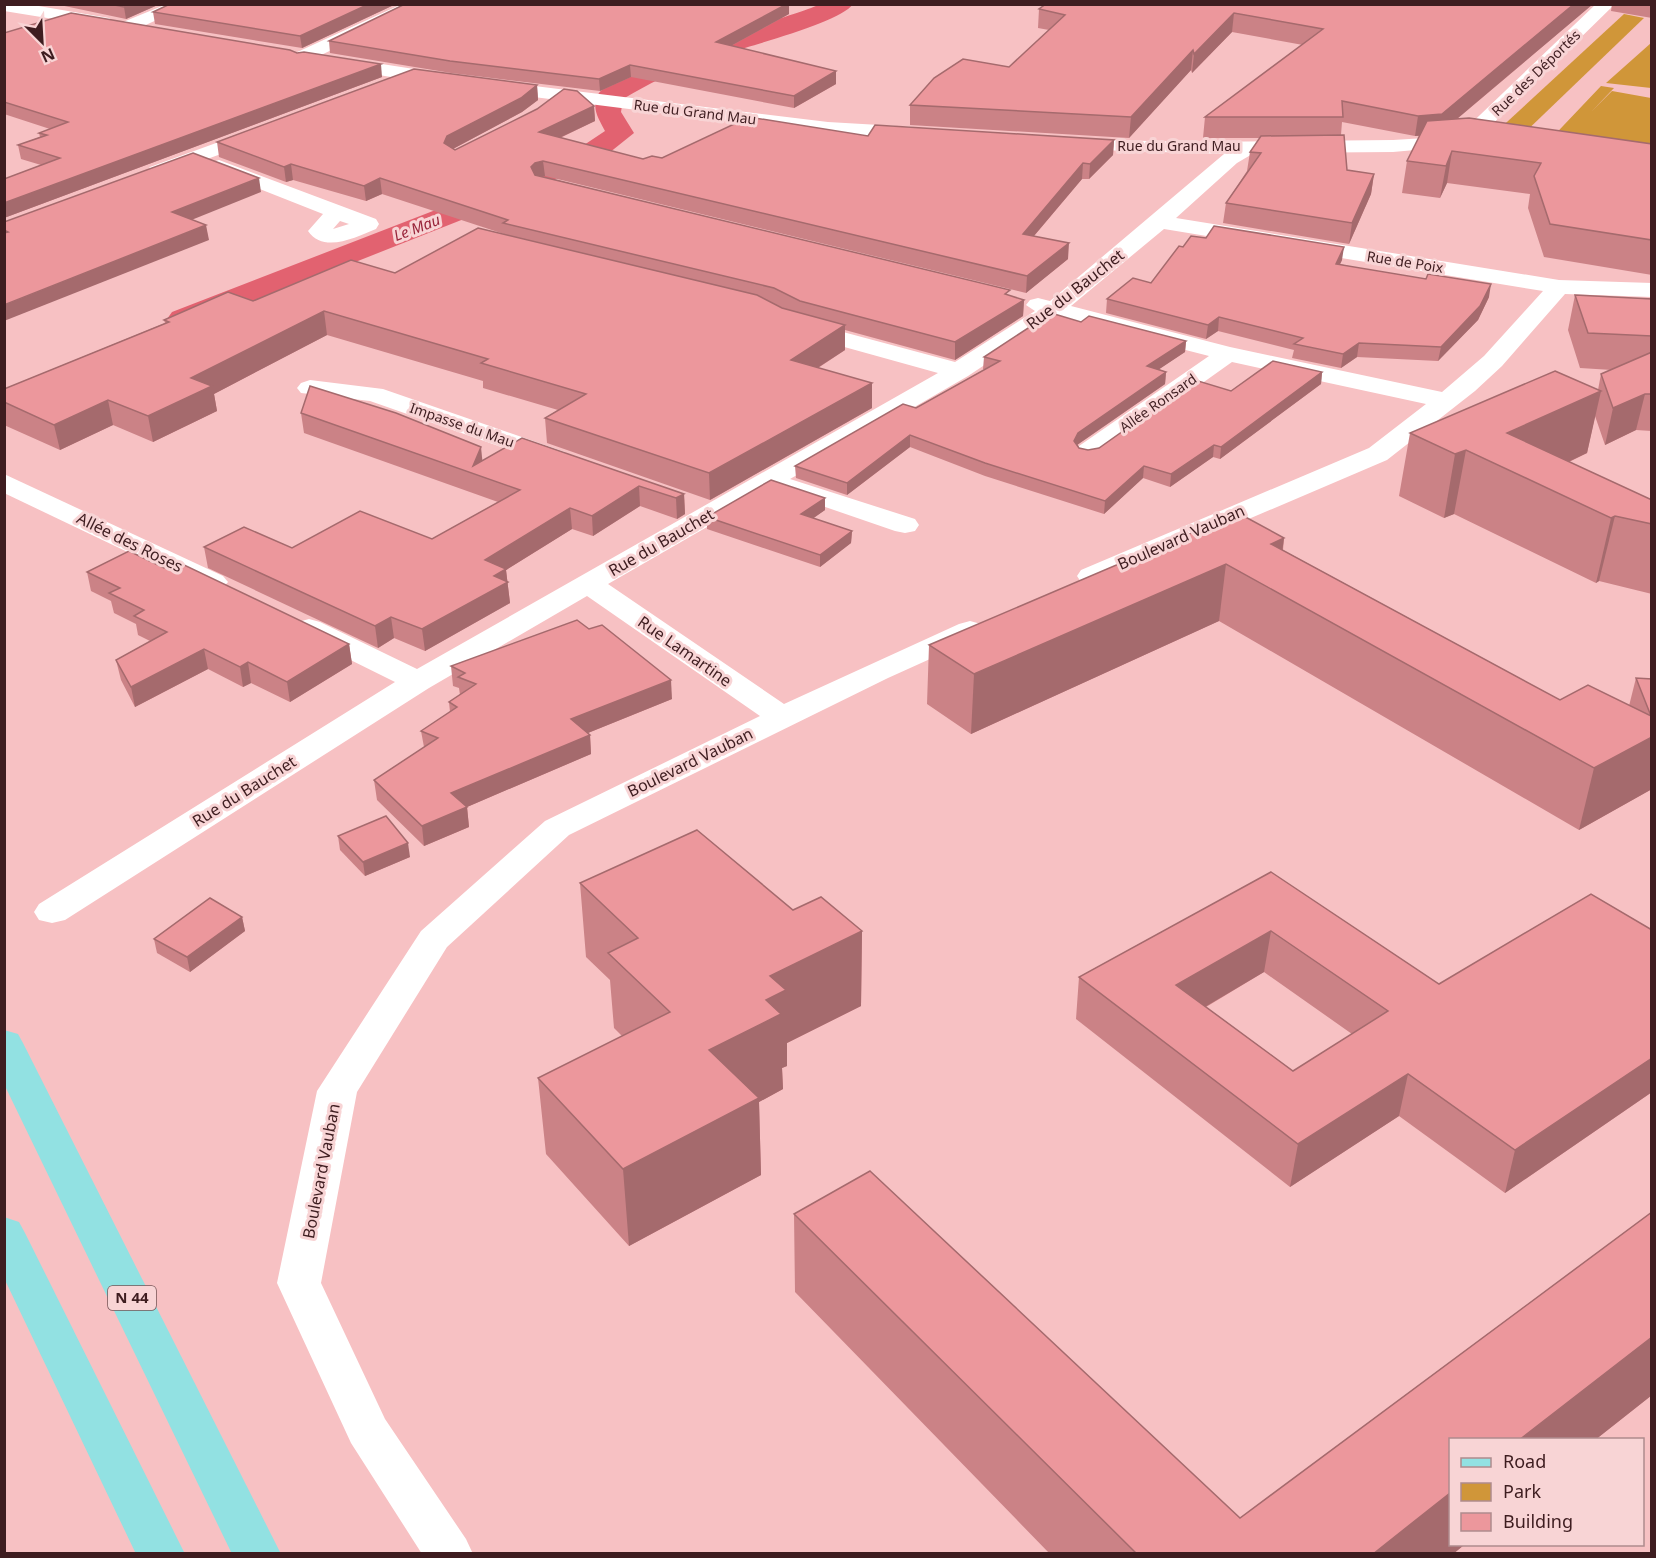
<svg xmlns="http://www.w3.org/2000/svg" width="1656" height="1558" font-family="'Noto Sans',sans-serif">
<style>
.green{fill:#d09639}
.lines{fill:none;stroke-linecap:round;stroke-linejoin:round}
.canal{fill:#e26270;fill-rule:evenodd}
.minor{fill:#fff;fill-rule:evenodd}
.primary{fill:#92e1e2;fill-rule:evenodd}
.wall{fill:#cb8286;fill-rule:evenodd}
.shaded-wall{fill:#a56a6d}
.building{fill:#ec979c;stroke:#a56a6d;stroke-width:1.5;fill-rule:evenodd}
.labels{text-anchor:middle;stroke-width:6;stroke-linejoin:round;paint-order:stroke}
.far-street-label{font-size:14px;fill:#3e1d20;stroke:#f8d4d5}
.far-water-label{font-size:15px;font-style:italic;fill:#982339;stroke:#f8d4d5}
.shield{fill:#f8d4d5;stroke:#765456;stroke-width:1.5}
.shield-label{font-size:15px;font-weight:bold;fill:#3e1d20}
.street-label{font-size:16px;fill:#3e1d20;stroke:#f8d4d5}
</style>
<rect width="100%" height="100%" fill="#f7c1c3"/>
<g class="green">
<path d="M1624,14L1644,18L1519,138L1495,133Z"/>
<path d="M1651,43V88L1606,83Z"/>
<path d="M1601,86L1614,88L1591,112L1612,91L1651,98V162L1544,146Z"/>
</g>
<g class="lines">
<path class="canal" d="M821,4H853C840,24 730,51 702,61C674,71 648,84 623,99L621,112L634,133L604,157L484,211L194,326L183,329L172,326L167,319L172,312L464,199L584,145L605,131C599,119 592,110 597,97C607,67 785,20 821,4Z"/>
<g class="minor">
<path d="M4,4H27L109,18L118,23L109,28L4,11Z"/>
<path d="M167,4H191L135,30H123L120,26L123,22Z"/>
<path d="M402,4H425L307,62H293L291,58L293,54Z"/>
<path d="M1596,4H1615L1471,145L1393,152L1254,153L1237,163L1176,218L1559,280L1652,283V297L1565,294L1502,366L1475,391L1387,460L1101,582L1091,585L1081,582L1077,576L1081,570L1369,448L1426,404L1232,362L1097,458L1088,460L1079,458L1075,452L1079,446L1209,356L1057,317L968,376L790,479L915,519L919,525L915,531L905,533L895,531L773,489L608,584L784,704L959,624L970,621L981,624L985,630L981,636L888,678L569,835L447,947L357,1092L321,1283L385,1419L466,1539L473,1554H422L351,1443L277,1283L317,1091L421,931L545,821L760,716L587,596L429,688L65,920L52,923L39,920L34,912L39,904L395,682L298,634L294,628L298,622L309,619L320,622L417,669L938,373L794,333L790,328L794,323L802,321L955,362L1035,311L1026,305L1030,300L1038,298L1050,301L1224,154L1067,149L1060,147L1057,143L1060,139L1195,142L1393,140L1458,136ZM1164,229L1543,291L1484,356L1442,392L1230,347L1071,306Z"/>
<path d="M337,57L446,74L455,80L446,86L330,67L328,63Z"/>
<path d="M494,81L828,122L914,127L921,129L924,133L921,137L914,139L828,134L487,91L484,87L487,83Z"/>
<path d="M260,127L267,129L270,133L267,137L164,175H150L147,171L150,167Z"/>
<path d="M219,160L376,219L379,224L376,229C356,237 324,254 308,231L323,214L212,170L209,166L212,162ZM340,221L349,224L333,229Z"/>
<path d="M310,380L383,389L565,452L569,458L565,464L556,466L370,401L301,393L297,388L301,383Z"/>
<path d="M4,474L223,576L228,582L223,588L213,591L203,588L4,493Z"/>
</g>
<g class="primary">
<path d="M4,1030L18,1034L23,1043L281,1554H232L4,1084Z"/>
<path d="M4,1217L19,1222L25,1233L185,1554H136L4,1278Z"/>
</g>
</g>
<g class="wall">
<path d="M55,4H160L126,19Z"/>
<path d="M396,4L302,48L155,24L153,12Z"/>
<path d="M1593,4L1457,119L1652,144V275L1544,257L1528,208L1530,194L1447,183L1440,198L1402,193L1407,161L1420,136H1415L1342,122L1341,135L1347,170L1374,174L1371,194L1349,244L1223,223L1226,203L1247,171L1250,152L1260,138H1203L1205,117L1303,45L1232,32L1192,73L1191,70L1129,138L910,125V105L1009,67L1049,30L1038,28L1039,9Z"/>
<path d="M1612,4H1652V18L1611,11Z"/>
<path d="M789,14L731,46L836,71V84L794,108L631,77L600,91L451,73L330,53L329,41Z"/>
<path d="M4,33L297,53L382,77L4,218V179L41,165L21,159L18,145L40,137L39,133L50,129L4,114Z"/>
<path d="M537,85L538,100L522,112L453,149L455,150L594,106L595,121L560,138L643,159L868,136L1114,140L1113,155L1089,179H1082L1034,236L1068,259L1026,293L545,176H542L1024,300L1023,316L955,360L845,330V350L818,368L872,408L710,500L547,443L545,418L558,410L483,388V381L327,335L214,394L217,411L153,442L113,425L60,450L4,425V389L165,323L164,320L395,273L504,234L382,194L366,201L293,180L286,182L219,157L217,142Z"/>
<path d="M1342,260L1340,264L1489,297L1478,320L1438,361L1357,357L1341,368L1292,358L1294,350L1218,331L1206,339L1106,313L1107,299L1151,283Z"/>
<path d="M1575,295L1652,299V431L1636,430L1605,445L1595,416L1587,453L1569,462L1652,500V594L1599,581L1596,583L1454,514L1444,518L1399,496L1410,433L1598,390L1601,374L1612,370L1580,368L1568,330Z"/>
<path d="M1081,322L1186,341L1185,352L1159,369L1166,372L1165,384L1077,445L1079,448L1088,450L1099,448L1231,391L1322,372L1321,384L1220,459L1213,457L1170,487L1143,478L1104,514L985,476L910,447L847,495L796,478L795,466L916,408L985,369H983L984,357Z"/>
<path d="M301,413L482,461L522,438L684,494L685,514L677,519L640,506L593,536L572,529L506,570L510,603L425,651L394,638L378,648L208,568L204,547L292,548L432,539L498,502L304,433Z"/>
<path d="M825,498V510L813,518L852,531L851,543L820,567L707,529V517Z"/>
<path d="M1284,538L1283,550L1560,700L1629,706L1636,678L1652,679V789L1579,830L1219,621L971,734L927,704L929,645Z"/>
<path d="M164,568L349,644L352,664L290,702L251,683L243,687L208,669L135,707L121,680L116,660L150,641L138,635L136,624L114,613L111,601L91,591L87,572Z"/>
<path d="M451,666L672,699L588,733L590,735L591,754L467,807L469,827L424,846L377,800L374,780L424,747L421,731L450,712L449,702L460,695L459,688L453,686Z"/>
<path d="M338,836L410,857L365,876L340,850Z"/>
<path d="M1271,872L1439,984L1652,930V1092L1505,1193L1399,1116L1290,1187L1076,1019L1079,977ZM1264,972L1352,1034L1293,1071L1206,1007Z"/>
<path d="M580,883L793,910L862,931L861,1006L787,1043V1066L782,1068L783,1089L759,1102L761,1175L629,1246L546,1154L538,1078L622,1036L614,1028L610,980L586,957Z"/>
<path d="M242,917L245,931L190,972L157,953L154,939Z"/>
<path d="M1652,1212V1395L1595,1440H1450V1545H1464L1453,1554H1050L795,1292L794,1214L1240,1518Z"/>
</g>
<g class="shaded-wall">
<path d="M130,4H160L126,19L124,7Z"/>
<path d="M369,4H396L302,48L300,36Z"/>
<path d="M787,4H789V14L716,54V42Z"/>
<path d="M1574,4H1593L1439,134L1415,136L1418,116Z"/>
<path d="M1234,13L1232,32L1192,73L1194,54Z"/>
<path d="M1193,50L1191,70L1129,138L1131,117Z"/>
<path d="M381,64L382,77L4,218V203Z"/>
<path d="M630,65L631,77L600,91L599,79Z"/>
<path d="M836,71V84L794,108V96Z"/>
<path d="M537,85L538,100L522,112L449,151L444,143L447,136Z"/>
<path d="M594,106L595,121L540,147L539,132Z"/>
<path d="M1114,140L1113,155L1089,179L1090,164Z"/>
<path d="M1452,151L1447,183L1440,198L1446,166Z"/>
<path d="M543,161L545,176L536,178L531,167L535,163Z"/>
<path d="M1083,163L1082,179L1022,250L1023,234Z"/>
<path d="M291,164L293,180L286,182L284,167Z"/>
<path d="M1374,174L1371,194L1349,244L1352,223Z"/>
<path d="M259,178L261,192L174,227L172,212Z"/>
<path d="M380,178L382,194L366,201L364,186Z"/>
<path d="M206,225L209,240L4,321V305Z"/>
<path d="M1069,243L1068,259L1026,293L1027,276Z"/>
<path d="M1344,247L1342,260L1334,277L1336,264Z"/>
<path d="M1491,284L1489,297L1478,320L1438,361L1441,347Z"/>
<path d="M1024,300L1023,316L955,360V342Z"/>
<path d="M324,311L327,335L214,394L217,411L153,442L148,416L191,378Z"/>
<path d="M1219,317L1218,331L1206,339L1208,325Z"/>
<path d="M845,325V350L791,385V360Z"/>
<path d="M1186,341L1185,352L1146,378L1147,366Z"/>
<path d="M1359,343L1357,357L1341,368L1343,354Z"/>
<path d="M1166,372L1165,384L1077,445L1074,441L1078,433Z"/>
<path d="M1322,372L1321,384L1220,459L1221,447Z"/>
<path d="M872,383V408L710,500L709,473Z"/>
<path d="M1601,391L1587,453L1530,480L1507,433Z"/>
<path d="M1645,394L1636,430L1605,445L1613,408Z"/>
<path d="M108,400L113,425L60,450L54,425Z"/>
<path d="M910,435V447L847,495V483Z"/>
<path d="M1214,445L1213,457L1170,487L1171,474Z"/>
<path d="M481,447L483,467L473,466Z"/>
<path d="M1466,450L1454,514L1444,518L1455,454Z"/>
<path d="M1144,466L1143,478L1104,514L1105,501Z"/>
<path d="M639,486L640,506L593,536L592,516Z"/>
<path d="M684,494L685,514L677,519L676,498Z"/>
<path d="M825,498V510L801,527V514Z"/>
<path d="M570,508L572,529L506,570L510,603L425,651L422,629L485,560Z"/>
<path d="M1615,516L1599,581L1596,583L1611,518Z"/>
<path d="M852,531L851,543L820,567V555Z"/>
<path d="M1284,538L1277,592L1271,544Z"/>
<path d="M1226,564L1219,621L971,734L974,674Z"/>
<path d="M391,617L394,638L378,648L375,626Z"/>
<path d="M349,644L352,664L290,702L287,682Z"/>
<path d="M204,649L208,669L135,707L131,687Z"/>
<path d="M248,662L251,683L243,687L240,667Z"/>
<path d="M671,680L672,699L573,739L571,719Z"/>
<path d="M590,735L591,754L467,807L469,827L424,846L422,826L451,793Z"/>
<path d="M1652,737V789L1579,830L1594,768Z"/>
<path d="M408,843L410,857L365,876L363,862Z"/>
<path d="M242,917L245,931L190,972L187,957Z"/>
<path d="M862,931L861,1006L787,1043V1066L782,1068L783,1089L759,1102L761,1175L629,1246L623,1169L709,1050L766,1000L770,976Z"/>
<path d="M1271,931L1264,972L1171,1027L1176,985Z"/>
<path d="M1652,1058V1092L1505,1193L1515,1150Z"/>
<path d="M1408,1074L1399,1116L1290,1187L1298,1144Z"/>
<path d="M1652,1337V1395L1595,1440H1519Z"/>
<path d="M1450,1493V1545H1464L1453,1554H1373Z"/>
</g>
<g class="building">
<path d="M110,4H130L124,7Z"/>
<path d="M170,4H369L300,36L153,12Z"/>
<path d="M405,4H787L716,42L836,71L794,96L630,65L599,79L450,61L329,41Z"/>
<path d="M1046,4H1574L1442,114L1418,116L1342,101L1343,117H1205L1323,29L1234,13L1194,54L1193,50L1131,117L910,105L934,78L963,59L1009,67L1065,15L1039,9Z"/>
<path d="M71,13L290,50L297,53L304,52L381,64L4,203V179L60,158L18,145L47,135L39,133L68,122L4,102V33Z"/>
<path d="M414,69L537,85L521,98L447,136L444,143L455,150L537,109L564,89L577,91L594,106L539,132L643,159L652,156L662,158L749,117L868,136L875,125L1114,140L1090,164L1083,163L1023,234L1069,243L1027,276L543,161L535,163L531,167L535,175L1010,290L1005,294L1024,300L955,342L800,301L774,288L503,223L508,220L380,178L364,186L291,164L284,167L217,142Z"/>
<path d="M1469,118L1652,144V240L1550,224L1534,176L1541,163L1452,151L1446,166L1407,161L1427,121Z"/>
<path d="M1344,135L1347,170L1374,174L1352,223L1226,203L1261,153L1250,152L1261,136Z"/>
<path d="M193,153L259,178L172,212L206,225L4,305V233L8,232L4,230V222Z"/>
<path d="M1214,226L1344,247L1336,264L1426,279L1428,274L1491,284L1480,306L1441,347L1359,343L1343,354L1294,344L1303,338L1219,317L1208,325L1107,299L1133,278L1151,283L1179,246L1183,247L1191,236L1206,238Z"/>
<path d="M478,228L757,295L782,308L845,325L791,360L872,383L709,473L545,418L586,394L481,363L488,359L324,311L191,378L212,386L148,416L108,400L54,425L4,402V389L169,322L164,320L228,292L253,301L351,260L395,273Z"/>
<path d="M1575,295L1652,299V336L1588,333Z"/>
<path d="M1051,313L1081,322L1089,316L1186,341L1147,366L1166,372L1078,433L1074,441L1079,448L1088,450L1099,448L1195,380L1231,391L1273,361L1322,372L1221,447L1214,445L1171,474L1144,466L1105,501L985,463L910,435L847,483L795,466L903,404L916,408L1000,361L984,357Z"/>
<path d="M1652,352V394H1645L1613,408L1601,374Z"/>
<path d="M1555,371L1601,391L1507,433L1652,500V524L1615,516L1611,518L1466,450L1455,454L1410,433Z"/>
<path d="M310,386L396,413L481,447L473,466L522,438L684,494L676,498L639,486L592,516L570,508L485,560L506,569L494,576L508,582L422,629L391,617L375,626L204,547L244,527L292,548L360,511L432,539L520,490L301,413Z"/>
<path d="M771,480L825,498L801,514L852,531L820,555L707,517Z"/>
<path d="M1238,513L1284,538L1271,544L1560,700L1588,685L1651,716L1636,678L1652,679V737L1594,768L1226,564L974,674L929,645Z"/>
<path d="M129,551L164,568L178,562L349,644L287,682L248,662L240,667L204,649L131,687L116,660L167,632L134,616L144,610L109,593L120,588L87,572Z"/>
<path d="M577,620L589,629L602,625L671,680L571,719L590,735L451,793L467,807L422,826L374,780L438,738L421,731L457,707L449,702L476,684L458,677L465,673L451,666Z"/>
<path d="M386,816L408,843L363,862L338,836Z"/>
<path d="M697,830L793,910L821,897L862,931L770,976L786,990L766,1000L781,1014L709,1050L759,1098L623,1169L538,1078L670,1012L608,953L638,938L580,883Z"/>
<path d="M1271,872L1439,984L1591,894L1652,930V1058L1515,1150L1408,1074L1298,1144L1079,977ZM1271,931L1388,1011L1293,1071L1176,985Z"/>
<path d="M210,898L242,917L187,957L154,939Z"/>
<path d="M870,1171L1240,1518L1652,1212V1337L1519,1440H1450V1493L1373,1554H1137L794,1214Z"/>
</g>
<g class="labels">
<g class="far-street-label">
<text transform="translate(1536 73) rotate(-44)" y="5">Rue des Déportés</text>
<text transform="translate(695 112) rotate(7)" y="5">Rue du Grand Mau</text>
<text x="1179" y="151">Rue du Grand Mau</text>
<text transform="translate(1405 262) rotate(9)" y="5">Rue de Poix</text>
<text transform="translate(1158 403) rotate(-35)" y="5">Allée Ronsard</text>
<text transform="translate(462 425) rotate(19)" y="5">Impasse du Mau</text>
</g>
<g class="far-water-label">
<text transform="translate(417 228) rotate(-21)" y="5">Le Mau</text>
</g>
<rect class="shield" x="108" y="1286" width="48" height="24" rx="4.5"/>
<g class="shield-label">
<text x="132" y="1303">N 44</text>
</g>
<g class="street-label">
<text transform="translate(1075 289) rotate(-38)" y="6">Rue du Bauchet</text>
<text transform="translate(1181 537) rotate(-24)" y="6">Boulevard Vauban</text>
<text transform="translate(130 542) rotate(26)" y="6">Allée des Roses</text>
<text transform="translate(661 542) rotate(-30)" y="6">Rue du Bauchet</text>
<text transform="translate(685 651) rotate(35)" y="6">Rue Lamartine</text>
<text transform="translate(690 762) rotate(-26)" y="6">Boulevard Vauban</text>
<text transform="translate(244 791) rotate(-32)" y="6">Rue du Bauchet</text>
<text transform="translate(321 1171) rotate(-79)" y="6">Boulevard Vauban</text>
</g>
</g>
<rect width="1656" height="1558" fill="none" stroke="#3e1d20" stroke-width="12"/>
<rect x="1449" y="1438" width="195" height="108" fill="#f8d4d5" stroke="#ae8b8d" stroke-width="1.5"/>
<rect x="1461" y="1458" width="30" height="9" fill="#92e1e2" stroke="#ae8b8d" stroke-width="1.5"/>
<text x="1503" y="1468" font-size="18" fill="#3e1d20">Road</text>
<rect x="1461" y="1483" width="30" height="18" fill="#d09639" stroke="#ae8b8d" stroke-width="1.5"/>
<text x="1503" y="1498" font-size="18" fill="#3e1d20">Park</text>
<rect x="1461" y="1513" width="30" height="18" fill="#ec979c" stroke="#ae8b8d" stroke-width="1.5"/>
<text x="1503" y="1528" font-size="18" fill="#3e1d20">Building</text>
<g transform="translate(42 42) rotate(156)" stroke="#f8d4d5" stroke-width="4.5" paint-order="stroke">
<path d="M0-4.5L10 22L0 15L-10 22Z" fill="#3e1d20"/>
<text y="-9" font-size="16" font-weight="bold" text-anchor="middle" fill="#3e1d20">N</text>
</g>
</svg>
